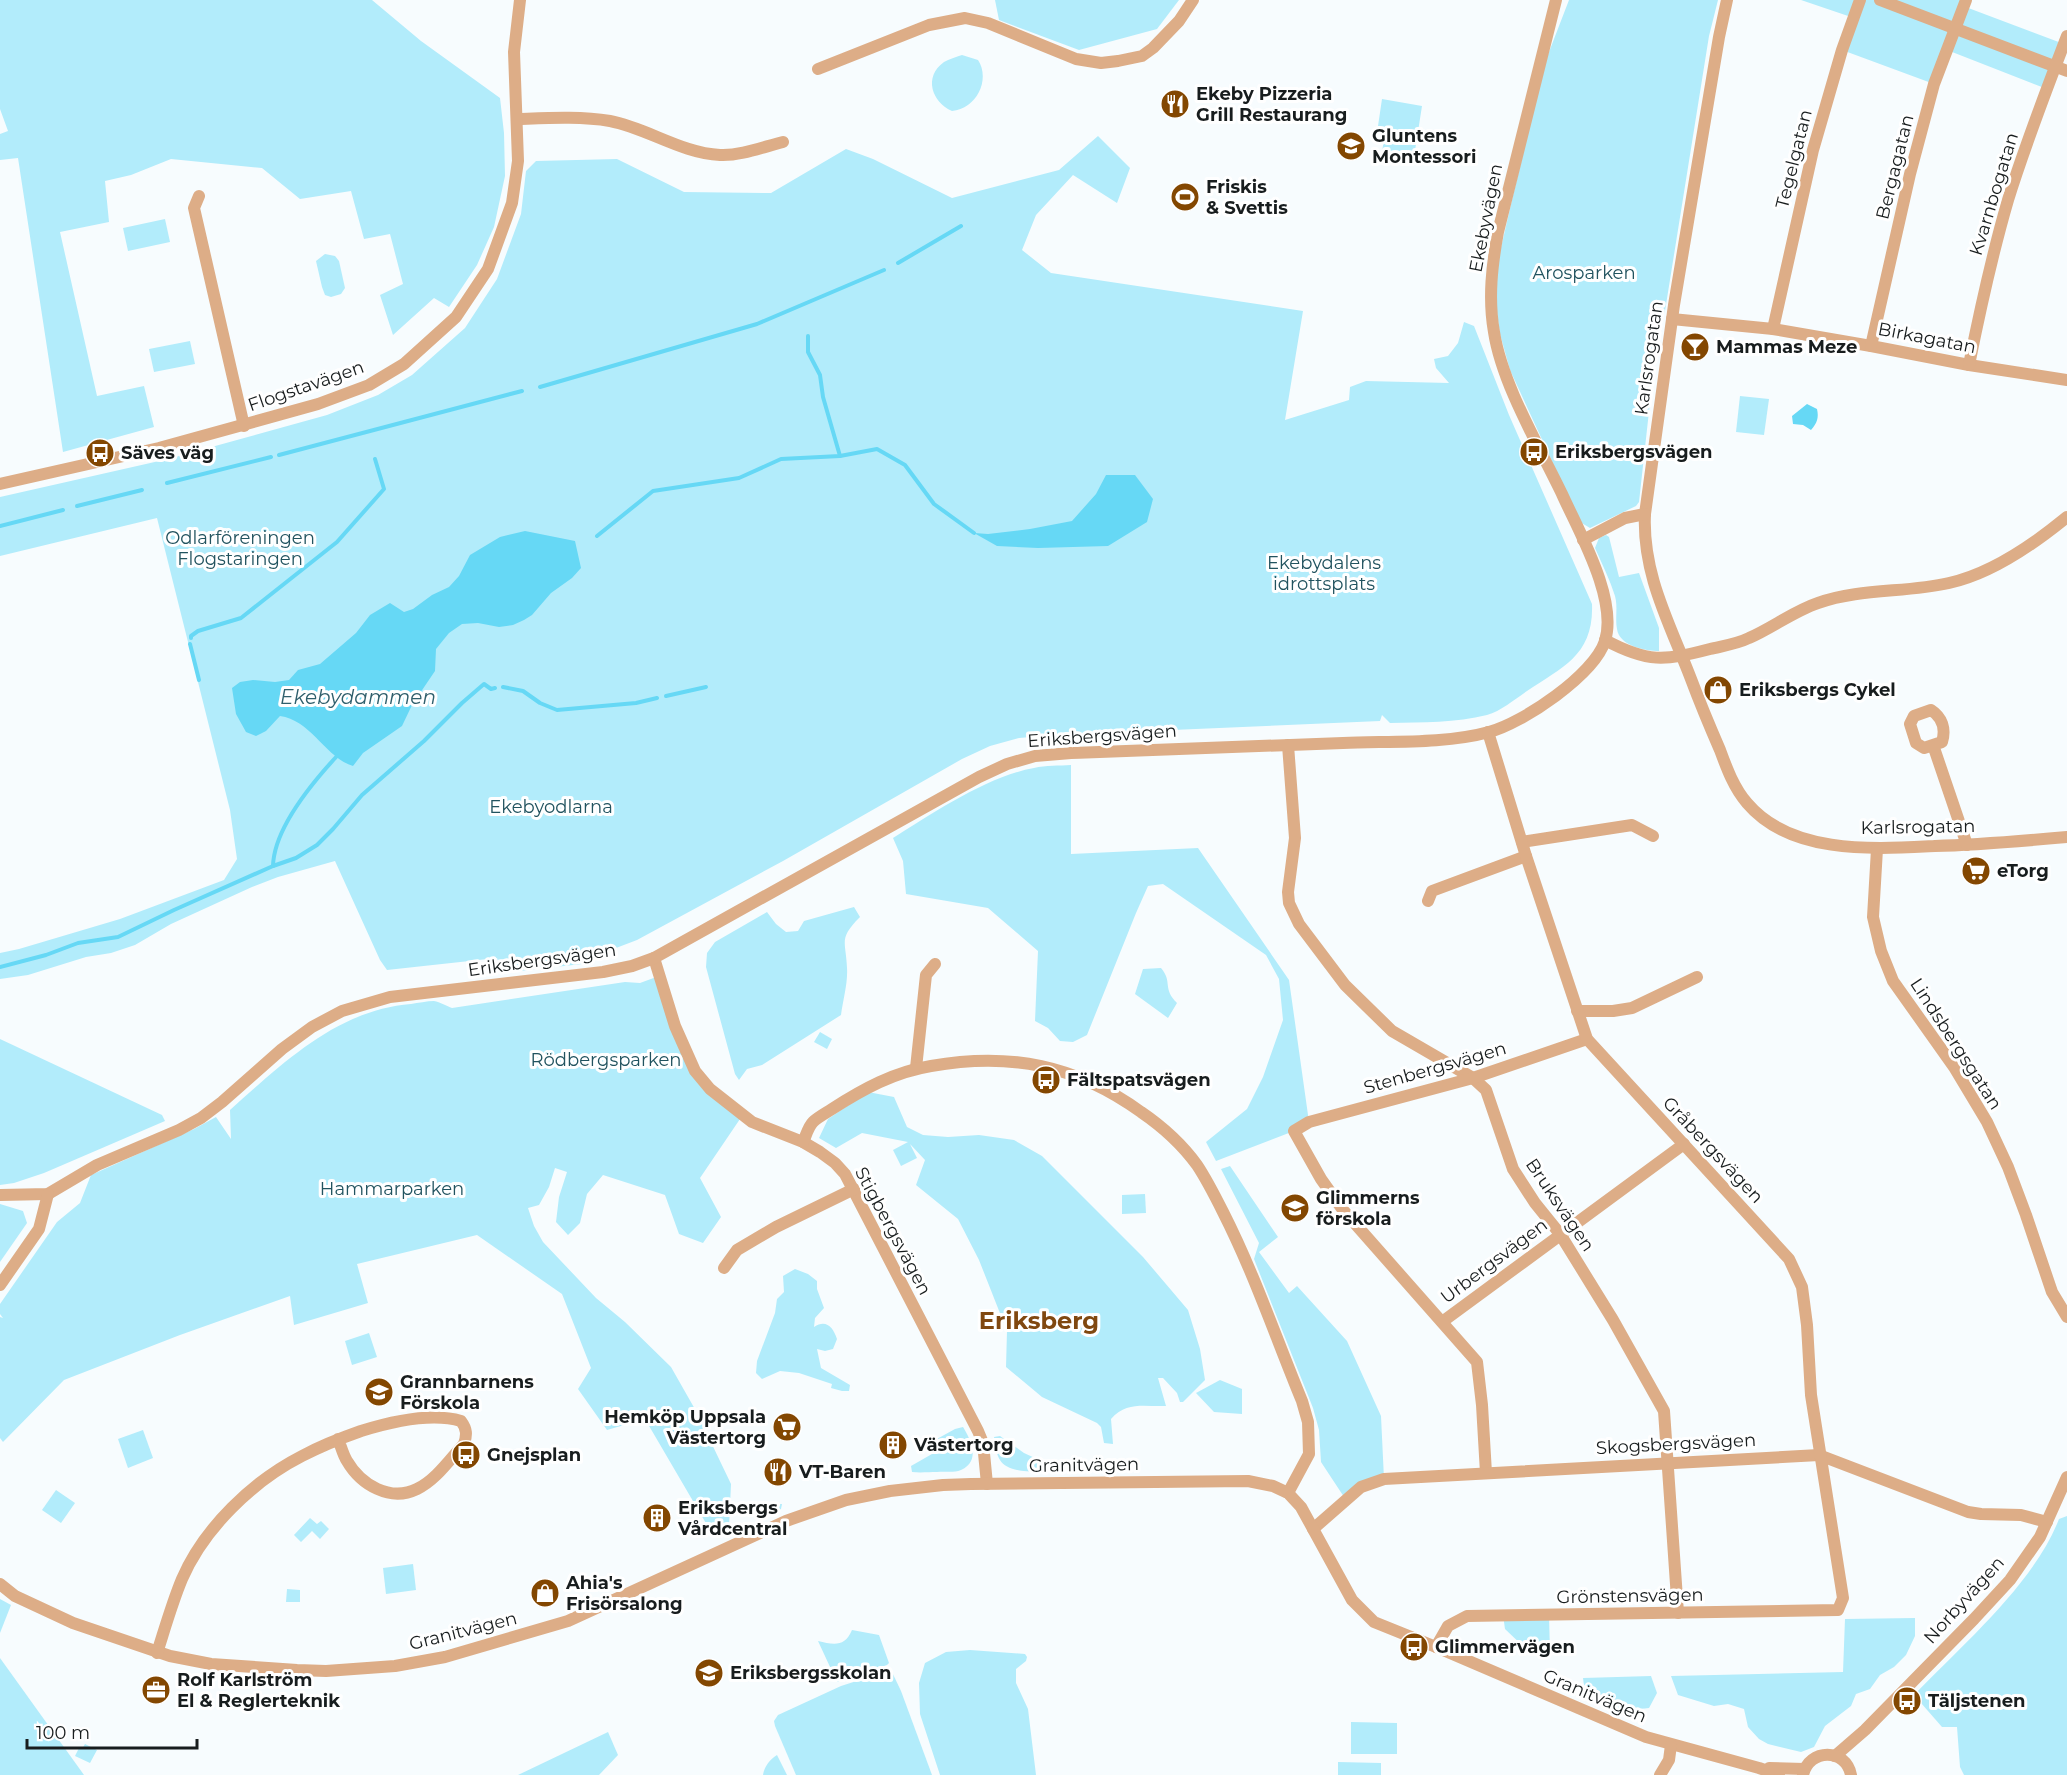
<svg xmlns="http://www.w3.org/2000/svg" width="2067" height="1775" font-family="Montserrat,sans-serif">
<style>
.green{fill:#b2ecfb}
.water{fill:#66d8f5}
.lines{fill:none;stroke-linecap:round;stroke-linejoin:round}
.stream{stroke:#66d8f5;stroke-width:4}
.minor{stroke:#ddad87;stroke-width:12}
.labels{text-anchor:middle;stroke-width:6;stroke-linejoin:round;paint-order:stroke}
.poi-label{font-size:18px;font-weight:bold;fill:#181d1e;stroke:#fff;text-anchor:start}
.street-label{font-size:18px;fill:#181d1e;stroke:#fff}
.park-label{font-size:18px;fill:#21535f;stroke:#fff}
.water-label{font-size:20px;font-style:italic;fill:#2f5f6c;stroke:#fff}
.district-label{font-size:24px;font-weight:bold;fill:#804810;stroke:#fff}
</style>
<rect width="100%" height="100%" fill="#f7fcfe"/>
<g class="green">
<path d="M0,0H372L421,41L500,98L504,133L505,176L494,227L477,265L449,307L434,298L393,335L380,295L403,284L390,234L364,239L351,191L300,199L262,168L171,159L131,175L105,181L109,222L60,232L97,396L144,386L154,427L63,452L18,158L0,160V134L8,131L0,109Z"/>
<path d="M995,0H1179L1157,29L1079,50L999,20Z"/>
<path d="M1569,0H1718L1709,36L1665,311L1653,339L1651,358L1652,384L1639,502L1636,506L1590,528L1580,522L1510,370L1500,334L1497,313V265L1512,200L1544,65Z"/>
<path d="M1801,0H1965L1963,6L2064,44L2047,89L1947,50L1934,84L1842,50L1854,18Z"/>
<path d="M962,55L978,60C991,80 976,109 952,111C932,102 923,77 944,62C949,59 956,57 962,55Z"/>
<path d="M1382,99L1422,106L1414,157L1382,152L1386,127L1378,126Z"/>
<path d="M1098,136L1130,168L1117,203L1073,175L1036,215L1022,250L1051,273L1303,311L1285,420L1349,400L1350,387L1366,381L1449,383L1436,368L1434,359L1448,356L1458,343L1464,322L1474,326L1509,415L1592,604C1594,655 1563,667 1527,691C1515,699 1501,711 1487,715C1456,723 1422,722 1390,723L1382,715L1380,721L1055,735L1019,738L990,746L962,759L783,861L637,940L616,948L587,954L591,963L502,973L497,958L387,970L380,960L335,861L278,877L252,887L171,924L135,945L111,953L86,957L28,975L0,979V953L19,949L120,919L224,880L237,859L230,810L157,518L0,556V497L168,459L327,415L378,395L412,375L465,328L497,279L521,214L526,171L536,161L617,159L684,192L771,193L846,149L873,159L952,198L1059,170Z"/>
<path d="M165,219L170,242L128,251L123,228Z"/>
<path d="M325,254L335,256L339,261L345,288L341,294L331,297L325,295L322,287L316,261Z"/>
<path d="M190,341L195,364L154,372L149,349Z"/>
<path d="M1740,396L1769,399L1764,435L1736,432Z"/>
<path d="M1606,535L1609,537L1619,577L1639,573L1659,628V651C1646,651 1619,646 1617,629C1615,618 1618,607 1615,596C1610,580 1602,564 1595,548L1599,538Z"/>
<path d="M1071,765V854L1198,848L1289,980L1309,1122L1294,1131L1216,1161L1206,1142L1247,1109L1263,1077L1283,1020L1279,979L1266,955L1163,884L1148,886L1136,913L1087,1035L1073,1042L1060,1041L1048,1028L1035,1021L1038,951L988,908L906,894L903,861L893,838C933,813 988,776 1034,768C1046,765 1059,766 1071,765Z"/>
<path d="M854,907L860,917C838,939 846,941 847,968C848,983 843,1000 841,1015L762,1065L747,1069L739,1080L735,1074L706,967L707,953L715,942L767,912L776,924L786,932L798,931L804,921Z"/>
<path d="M1161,968C1173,982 1162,988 1177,1003L1168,1018L1135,994L1143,969Z"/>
<path d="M659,976L695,1071L740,1119L700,1178L721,1217L703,1243L679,1234L665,1195L603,1175L587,1194L580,1223L568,1235L556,1222L559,1197L567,1172L555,1168L549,1187L539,1205L528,1208L534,1226L543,1242L596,1298L625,1322L671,1367L696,1411L731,1484L729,1527L714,1537L645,1419L607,1430L578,1389L591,1368L562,1294L477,1235L357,1264L368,1303L294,1325L290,1296L180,1335L64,1380L3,1442L0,1438V1317L3,1318L0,1314V1304L57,1222L80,1203L91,1175L194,1129L216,1117L231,1139L230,1110C283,1063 337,1010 411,1004C418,1003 427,1001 434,1001C440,1002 447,1006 452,1008L625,982L640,983Z"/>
<path d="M820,1032L832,1039L827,1049L814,1042Z"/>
<path d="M0,1039L162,1115L165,1121L44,1173L14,1183L0,1185Z"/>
<path d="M868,1092L894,1097L907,1127L923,1135L948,1137L979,1135L1014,1140L1042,1156L1143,1257L1188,1310L1200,1349L1205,1380L1183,1402H1180L1177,1393L1163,1378H1158L1166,1406C1144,1407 1127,1401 1111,1419L1113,1444L1104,1443L1101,1427L1097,1423L1042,1397L1006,1367L1007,1331L979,1260L958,1219L916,1185L925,1160L910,1144L917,1158L901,1166L893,1150L908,1142L862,1133L836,1148L819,1138L828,1119Z"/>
<path d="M1230,1166L1278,1237L1259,1252L1289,1293L1297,1286L1347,1341L1381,1416L1384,1479L1346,1500L1321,1462L1319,1430L1313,1408L1254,1259L1259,1243L1221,1169Z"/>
<path d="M1145,1194L1146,1213L1122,1214V1195Z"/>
<path d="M0,1204L23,1211L27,1223L0,1262Z"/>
<path d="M795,1269L808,1274L817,1281V1289L824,1308L815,1318L814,1327C826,1319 833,1327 837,1339L833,1349L825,1351L817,1349L821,1368L850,1385L849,1391H842L831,1388L832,1384L799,1373L780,1371L762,1379L756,1373L757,1361L775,1313L777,1299L784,1292L783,1276Z"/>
<path d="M369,1333L377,1357L352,1365L345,1341Z"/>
<path d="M1220,1380L1242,1389V1414L1214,1412L1196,1393Z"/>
<path d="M963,1427C971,1440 981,1461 961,1470C954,1473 945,1471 937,1472C929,1472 920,1473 912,1472L911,1466L939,1450L935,1440L955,1429Z"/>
<path d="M143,1430L153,1458L128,1468L118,1439Z"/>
<path d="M1000,1436L1024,1453L1063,1471C1047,1471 1009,1476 1000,1460C996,1454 995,1444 994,1437Z"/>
<path d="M56,1490L75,1503L61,1523L42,1510Z"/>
<path d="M774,1504H782L781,1509L758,1520L755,1512Z"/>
<path d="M2067,1516V1775H1964L1960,1767L1957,1727H1942L1914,1695C1961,1646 2034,1584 2059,1519Z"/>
<path d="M310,1518L317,1524L321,1521L329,1529L320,1539L312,1531L301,1542L294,1535Z"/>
<path d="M413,1564L416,1590L386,1594L383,1568Z"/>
<path d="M287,1589L300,1590V1602H286Z"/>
<path d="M0,1599L11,1605L0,1633Z"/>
<path d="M1503,1615H1549L1550,1653L1526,1649L1505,1629Z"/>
<path d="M1915,1618V1636L1906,1655L1894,1667L1880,1675L1870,1689L1856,1694L1851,1706L1825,1726L1814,1747L1801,1752L1768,1744L1759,1739L1748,1727L1744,1709L1728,1704L1714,1706L1678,1695L1671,1676L1843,1672L1845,1619Z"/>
<path d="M852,1630L879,1635L889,1663L887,1665L837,1682L818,1641C834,1645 845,1647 852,1630Z"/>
<path d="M970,1650L1025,1654L1027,1657L1026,1661L1016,1669V1683L1028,1709L1036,1775H940L920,1714L919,1683L925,1663L946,1652Z"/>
<path d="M0,1658L84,1775H0Z"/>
<path d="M891,1670L901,1691L932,1775H796L775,1726L774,1721L778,1715L841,1686Z"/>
<path d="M1651,1676L1657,1693L1649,1708C1623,1711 1585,1710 1583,1678Z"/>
<path d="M1351,1722L1397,1723V1754H1351Z"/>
<path d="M608,1732L618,1755L599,1775H518Z"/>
<path d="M85,1744L97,1750L90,1763L75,1756L79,1748L82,1749Z"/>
<path d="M777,1755L787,1775H763C764,1767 770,1759 777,1755Z"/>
<path d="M1338,1762L1381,1763V1775H1338Z"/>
</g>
<g class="water">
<path d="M1807,404L1817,409C1819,418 1817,423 1811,430L1803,425L1793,424L1792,416Z"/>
<path d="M1106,475H1135L1153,499L1147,522L1108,546L1038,548L997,546L974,533L988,534L1030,529L1072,521L1096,494Z"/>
<path d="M525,531L575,541L581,568L572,578L551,593L532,615L524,620L513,625L499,627L478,623L462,624L449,633L436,649L435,671L412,705L402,726L363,753L353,766C326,758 311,720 280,716L266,731L256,736L246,732L236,714L232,688L240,682L253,680L275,682L289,680L298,670L320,664L356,633L370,615L390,603L404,612L413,609L432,595L449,587L459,576L470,555L500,537Z"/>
</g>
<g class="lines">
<g class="stream">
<path d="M898,263L961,226"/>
<path d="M808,336V352L820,375L823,397L840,456"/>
<path d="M540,387L757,324L884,270"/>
<path d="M279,455L522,391"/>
<path d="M167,483L271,457"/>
<path d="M77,506L142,490"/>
<path d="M0,526L63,510"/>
<path d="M597,536L653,491L739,478L781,459L840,456L877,449L905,465L934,504L974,533"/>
<path d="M191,638V636L198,631L241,618L337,542L384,489L375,459"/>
<path d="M190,644L199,680"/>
<path d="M503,687L523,691L540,703L557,710L636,703L657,698"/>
<path d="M666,696L706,687"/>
<path d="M273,866C274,828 312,783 337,756"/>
<path d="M0,967L46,955L78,943L118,937L174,910L273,866L296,858L317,845L333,829L362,795L424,741L462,703L484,684L491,689L495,688"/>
</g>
<g class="minor">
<path d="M1727,0L1719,37L1674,305L1645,514C1642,574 1670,624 1691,679C1700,703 1710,727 1720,750C1727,769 1734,788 1747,803C1791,855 1874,849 1935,846C1979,845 2023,841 2067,837"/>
<path d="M1880,0L2067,71"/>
<path d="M818,69L929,25L965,18L988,23L1076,59L1101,63L1118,61L1142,56L1153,48L1179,21L1193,0"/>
<path d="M517,119C547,118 580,116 610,121C647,128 681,153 720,155C740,156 763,147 783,142"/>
<path d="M199,196L194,208L244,426"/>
<path d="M1672,319L1773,329L1871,346L1969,365L2067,380"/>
<path d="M1773,329L1813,150L1842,50L1860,0"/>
<path d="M1871,346L1910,174L1934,84L1966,0"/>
<path d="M1969,365C1980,310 1992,255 2008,200C2025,145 2046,91 2067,36"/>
<path d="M0,484L159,448L318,404L369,385L404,364L456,317L488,269L512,203L518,161L514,52L520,0"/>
<path d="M1583,540L1625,518L1645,514"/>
<path d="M1605,640C1648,663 1664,661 1710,649C1722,646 1737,644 1749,638C1772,628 1794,611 1818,603C1860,588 1906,593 1949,583C1991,574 2034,544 2067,517"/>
<path d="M1288,745L1295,838L1288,892L1289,903L1299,924L1345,985L1392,1031L1473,1078L1486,1090L1513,1169L1535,1203L1560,1234L1613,1320L1664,1411L1678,1613"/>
<path d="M1933,745L1942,742C1946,729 1942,717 1931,710L1914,716L1910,724L1916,743L1924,748L1933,745L1967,845"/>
<path d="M1522,842L1632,825L1653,836"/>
<path d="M1877,849L1873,917L1881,951L1893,981L1954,1067L1987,1122L2008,1167L2026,1215L2052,1292L2067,1317"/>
<path d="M1428,901L1432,891L1526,856"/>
<path d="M654,958L675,1026L695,1071L710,1089L752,1122L803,1142L820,1152L835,1163L845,1174L978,1431L983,1443L987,1484"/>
<path d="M1577,1011H1613L1632,1008L1697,977"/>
<path d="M916,1068L926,975L935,964"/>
<path d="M803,1142C806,1136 808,1127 813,1122C818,1117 826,1113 832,1109C863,1089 894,1072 931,1066C1010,1052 1076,1065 1141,1112C1163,1127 1181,1143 1197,1165C1207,1180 1215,1196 1223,1212C1254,1273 1276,1338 1302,1401L1308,1422L1309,1454L1288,1493"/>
<path d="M0,1195L48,1194L97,1165L179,1130L201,1118L222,1102L282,1049L312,1027L342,1011L390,997L603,972L632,966L654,958L979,777L1007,764L1035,756L1071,753C1162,750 1253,746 1343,743C1388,741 1446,744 1489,732C1523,723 1594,675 1605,641C1618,599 1579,532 1562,494C1539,446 1502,384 1494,332C1488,298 1492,265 1498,232L1556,0"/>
<path d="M724,1268L737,1250L776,1227L854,1189"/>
<path d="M0,1285L39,1229L48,1194"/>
<path d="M1442,1322L1684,1144"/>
<path d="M1486,1473L1482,1405L1477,1362L1343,1210L1321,1179L1294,1131L1309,1122L1473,1078L1587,1039"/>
<path d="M1313,1529L1361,1487L1384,1479L1819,1455L1968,1512L1981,1514L2021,1515L2047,1522"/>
<path d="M0,1584L15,1596L73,1623L170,1656L211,1664L297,1670L326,1671L395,1666L445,1657L568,1621L786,1521L846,1500L890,1491L943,1485L971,1484L1248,1481L1273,1486L1288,1493L1301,1507L1352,1600L1374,1622L1436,1647L1646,1737L1759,1768L1779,1775"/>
<path d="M1436,1647L1448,1626L1467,1616L1838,1610L1843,1598L1811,1395L1807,1325L1802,1287L1789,1259L1587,1039L1526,856L1488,732"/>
<path d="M157,1653C165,1628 172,1603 182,1579C204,1528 253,1481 302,1456C321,1446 341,1438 361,1431C390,1422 431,1412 461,1421C467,1429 467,1435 464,1444C450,1459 436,1480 417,1489C390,1502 361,1485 347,1461C343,1455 341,1446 338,1439"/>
<path d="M1835,1756L1865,1730L1974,1619L2010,1580L2040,1537L2067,1477"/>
<path d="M1769,1768L1804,1769"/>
<path d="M1660,1775L1669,1760L1671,1745"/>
<path d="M1803,1775C1809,1748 1846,1748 1851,1775"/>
</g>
</g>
<defs>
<g id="restaurant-disc" transform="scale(1.5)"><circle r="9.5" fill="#834701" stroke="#fff"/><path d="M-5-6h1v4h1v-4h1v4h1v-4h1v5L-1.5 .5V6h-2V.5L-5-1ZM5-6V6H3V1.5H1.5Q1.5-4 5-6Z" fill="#fff"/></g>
<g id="school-disc" transform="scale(1.5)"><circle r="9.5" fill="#834701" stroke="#fff"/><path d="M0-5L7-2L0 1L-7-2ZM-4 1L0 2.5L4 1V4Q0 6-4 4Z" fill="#fff"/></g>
<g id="stadium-disc" transform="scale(1.5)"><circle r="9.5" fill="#834701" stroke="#fff"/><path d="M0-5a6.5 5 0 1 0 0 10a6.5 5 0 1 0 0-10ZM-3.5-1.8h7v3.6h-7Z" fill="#fff"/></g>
<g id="bar-disc" transform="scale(1.5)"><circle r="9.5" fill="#834701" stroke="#fff"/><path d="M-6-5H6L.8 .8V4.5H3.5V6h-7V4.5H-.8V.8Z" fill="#fff"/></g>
<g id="bus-disc" transform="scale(1.5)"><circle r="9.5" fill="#834701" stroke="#fff"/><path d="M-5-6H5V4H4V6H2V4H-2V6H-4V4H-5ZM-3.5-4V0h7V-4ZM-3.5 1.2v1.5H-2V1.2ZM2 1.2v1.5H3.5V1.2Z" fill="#fff"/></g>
<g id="shop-disc" transform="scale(1.5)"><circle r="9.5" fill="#834701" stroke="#fff"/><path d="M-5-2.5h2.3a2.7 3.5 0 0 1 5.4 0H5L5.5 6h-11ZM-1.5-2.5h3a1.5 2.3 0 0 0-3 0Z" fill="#fff"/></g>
<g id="supermarket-disc" transform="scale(1.5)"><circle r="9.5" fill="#834701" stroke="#fff"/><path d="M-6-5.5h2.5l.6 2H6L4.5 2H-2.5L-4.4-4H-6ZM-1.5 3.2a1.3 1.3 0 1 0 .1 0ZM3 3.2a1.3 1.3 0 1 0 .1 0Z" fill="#fff"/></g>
<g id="building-disc" transform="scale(1.5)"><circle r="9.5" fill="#834701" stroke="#fff"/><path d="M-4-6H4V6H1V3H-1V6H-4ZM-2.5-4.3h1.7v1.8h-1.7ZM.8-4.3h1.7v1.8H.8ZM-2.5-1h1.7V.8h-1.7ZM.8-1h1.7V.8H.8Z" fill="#fff"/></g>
<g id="office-disc" transform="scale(1.5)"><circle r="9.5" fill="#834701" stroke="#fff"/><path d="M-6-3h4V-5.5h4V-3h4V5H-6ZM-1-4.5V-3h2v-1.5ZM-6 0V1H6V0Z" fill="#fff"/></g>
</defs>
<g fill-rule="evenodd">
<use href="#restaurant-disc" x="1175" y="104"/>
<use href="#school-disc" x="1351" y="146"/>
<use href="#stadium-disc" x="1185" y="197"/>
<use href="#bar-disc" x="1695" y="347"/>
<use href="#bus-disc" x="1534" y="452"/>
<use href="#bus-disc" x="100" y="453"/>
<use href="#shop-disc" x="1718" y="690"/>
<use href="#supermarket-disc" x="1976" y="871"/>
<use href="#bus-disc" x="1046" y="1080"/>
<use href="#school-disc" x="1295" y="1208"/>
<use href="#school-disc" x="379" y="1392"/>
<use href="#supermarket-disc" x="787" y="1427"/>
<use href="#building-disc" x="893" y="1445"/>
<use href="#bus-disc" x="466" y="1455"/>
<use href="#restaurant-disc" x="778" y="1472"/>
<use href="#building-disc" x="657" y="1518"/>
<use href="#shop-disc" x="545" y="1593"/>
<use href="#bus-disc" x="1414" y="1647"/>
<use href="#school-disc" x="709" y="1673"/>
<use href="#office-disc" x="156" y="1690"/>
<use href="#bus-disc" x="1907" y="1701"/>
</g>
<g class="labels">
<g class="poi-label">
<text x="1196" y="100">Ekeby Pizzeria<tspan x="1196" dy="21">Grill Restaurang</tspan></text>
<text x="1372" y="142">Gluntens<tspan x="1372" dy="21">Montessori</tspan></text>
<text x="1206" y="193">Friskis<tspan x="1206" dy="21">&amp; Svettis</tspan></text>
<text x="1716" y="353">Mammas Meze</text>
<text x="1555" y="458">Eriksbergsvägen</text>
<text x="121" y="459">Säves väg</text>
<text x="1739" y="696">Eriksbergs Cykel</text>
<text x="1997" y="877">eTorg</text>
<text x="1067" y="1086">Fältspatsvägen</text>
<text x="1316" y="1204">Glimmerns<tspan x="1316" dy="21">förskola</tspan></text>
<text x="400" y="1388">Grannbarnens<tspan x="400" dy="21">Förskola</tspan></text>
<text x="766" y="1423" text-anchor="end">Hemköp Uppsala<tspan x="766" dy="21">Västertorg</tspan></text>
<text x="914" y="1451">Västertorg</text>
<text x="487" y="1461">Gnejsplan</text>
<text x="799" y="1478">VT-Baren</text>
<text x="678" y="1514">Eriksbergs<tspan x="678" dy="21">Vårdcentral</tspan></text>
<text x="566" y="1589">Ahia's<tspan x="566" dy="21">Frisörsalong</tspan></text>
<text x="1435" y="1653">Glimmervägen</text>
<text x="730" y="1679">Eriksbergsskolan</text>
<text x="177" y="1686">Rolf Karlström<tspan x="177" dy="21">El &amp; Reglerteknik</tspan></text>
<text x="1928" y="1707">Täljstenen</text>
</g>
<g class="street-label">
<text transform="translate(1794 159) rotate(-76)" y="6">Tegelgatan</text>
<text transform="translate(1895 167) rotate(-76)" y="6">Bergagatan</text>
<text transform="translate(1994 194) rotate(-73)" y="6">Kvarnbogatan</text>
<text transform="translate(1486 218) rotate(-79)" y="6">Ekebyvägen</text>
<text transform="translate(1927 338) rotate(11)" y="6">Birkagatan</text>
<text transform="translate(1649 358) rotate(-82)" y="6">Karlsrogatan</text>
<text transform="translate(306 386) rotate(-19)" y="6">Flogstavägen</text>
<text transform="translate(1102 736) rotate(-4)" y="6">Eriksbergsvägen</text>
<text transform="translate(1918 827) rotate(-1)" y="6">Karlsrogatan</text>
<text transform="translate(542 960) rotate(-8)" y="6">Eriksbergsvägen</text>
<text transform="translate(1956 1044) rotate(57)" y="6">Lindsbergsgatan</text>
<text transform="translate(1435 1068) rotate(-16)" y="6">Stenbergsvägen</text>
<text transform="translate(1713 1150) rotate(47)" y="6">Gråbergsvägen</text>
<text transform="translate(1560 1205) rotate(56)" y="6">Bruksvägen</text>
<text transform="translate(893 1231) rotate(62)" y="6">Stigbergsvägen</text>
<text transform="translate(1494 1261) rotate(-37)" y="6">Urbergsvägen</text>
<text transform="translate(1676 1444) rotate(-3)" y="6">Skogsbergsvägen</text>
<text transform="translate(1084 1465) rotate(-1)" y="6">Granitvägen</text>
<text transform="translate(1630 1596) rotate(-1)" y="6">Grönstensvägen</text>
<text transform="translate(1964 1600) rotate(-48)" y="6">Norbyvägen</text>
<text transform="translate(463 1631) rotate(-14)" y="6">Granitvägen</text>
<text transform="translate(1595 1696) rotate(23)" y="6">Granitvägen</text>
</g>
<g class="park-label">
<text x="1584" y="279">Arosparken</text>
<text x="240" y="544">Odlarföreningen<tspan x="240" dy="21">Flogstaringen</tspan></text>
<text x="1324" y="569">Ekebydalens<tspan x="1324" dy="21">idrottsplats</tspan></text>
<text x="551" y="813">Ekebyodlarna</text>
<text x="606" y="1066">Rödbergsparken</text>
<text x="392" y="1195">Hammarparken</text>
</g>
<g class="water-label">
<text x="358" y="704">Ekebydammen</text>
</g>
<g class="district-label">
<text x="1039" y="1329">Eriksberg</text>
</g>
</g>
<path d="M27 1739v9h170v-9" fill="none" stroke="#181d1e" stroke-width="3"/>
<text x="36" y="1739" font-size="18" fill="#181d1e" stroke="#ffffff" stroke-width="4.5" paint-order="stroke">100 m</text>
</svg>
